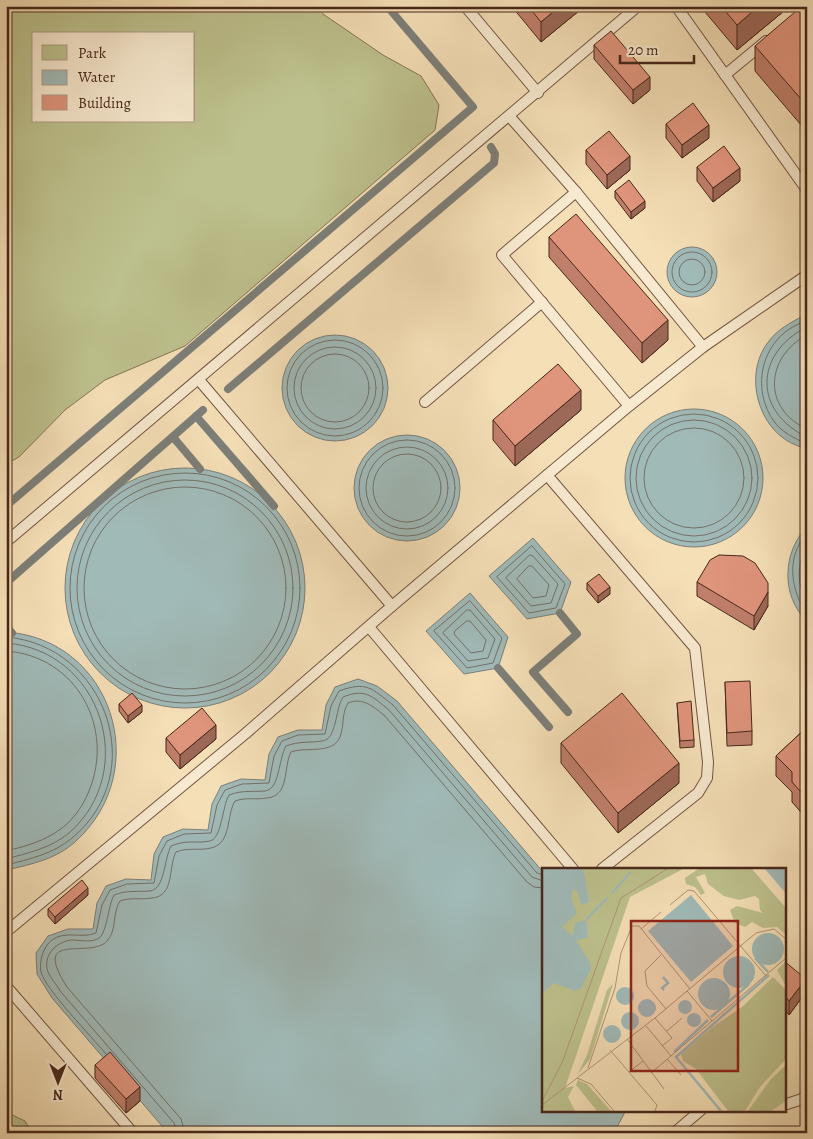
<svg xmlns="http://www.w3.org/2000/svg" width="813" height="1139" font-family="Alegreya,serif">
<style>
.green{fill:#bdc18d;stroke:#827454;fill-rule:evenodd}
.water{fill:#a0bab8;stroke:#7c7f79}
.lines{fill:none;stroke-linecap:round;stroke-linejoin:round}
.shore{stroke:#747069;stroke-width:1}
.stream{stroke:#7c7f79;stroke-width:8}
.service-casing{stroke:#725541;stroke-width:12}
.service{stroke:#f8ead0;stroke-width:10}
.wall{fill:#c07f6b;stroke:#47271a}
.shaded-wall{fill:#9c6857;stroke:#47271a}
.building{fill:#df947c;stroke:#47271a}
.inset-river{fill:none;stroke:#a0bab8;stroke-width:2.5}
.inset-road{fill:none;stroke:#af9578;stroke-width:1}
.view{fill:#8f2418;fill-opacity:0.15;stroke:#8f2418;stroke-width:2.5}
.inset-edge{fill:none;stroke:#47271a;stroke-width:2.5}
</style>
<rect width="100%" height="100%" fill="#f5dfb7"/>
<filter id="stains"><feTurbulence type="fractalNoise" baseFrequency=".004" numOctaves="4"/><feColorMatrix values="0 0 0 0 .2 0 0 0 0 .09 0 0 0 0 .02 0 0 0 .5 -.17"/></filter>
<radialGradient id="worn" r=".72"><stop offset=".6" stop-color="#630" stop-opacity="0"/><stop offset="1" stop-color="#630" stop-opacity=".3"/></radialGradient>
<g class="green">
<path d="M6,6H317L323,14L383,55L421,76L439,105L435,130L185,346L105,380L65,410L19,457L6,464ZM34,34H194V121H34Z"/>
<path d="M6,1112L25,1121L32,1133H6Z"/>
</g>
<g class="water">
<circle cx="692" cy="272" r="25"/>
<path d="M803,316H807V449C800,447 792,444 786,440C755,420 745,370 769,341C778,329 790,323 803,316Z"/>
<circle cx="335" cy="388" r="53"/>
<circle cx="694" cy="478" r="69"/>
<circle cx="407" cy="488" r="53"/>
<circle cx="185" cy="588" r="120"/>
<path d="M807,527V621C781,597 782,552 807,527Z"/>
<path d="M533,538L571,582L560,613L527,619L489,576Z"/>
<path d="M470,593L508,637L498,668L464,674L426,631Z"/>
<path d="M6,632C112,639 154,770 76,841C57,859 32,864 7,870Z"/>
<path d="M358,679L377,686L397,701L543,872V1110H626L614,1133H168L52,998L37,974L36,953L48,936L68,929H93L97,903L106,886L126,879L151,880L154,854L163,837L183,829L208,830L212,804L221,786L241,779L265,780L269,754L278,737L298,730H322L326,705L335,687Z"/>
</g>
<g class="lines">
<g class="shore">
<circle cx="692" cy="272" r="20"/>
<circle cx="692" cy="272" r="13"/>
<path d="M807,321C764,333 749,384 773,420C781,432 794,438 807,444"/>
<path d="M807,327C754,353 753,412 807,437"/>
<path d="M807,335C765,357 762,409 807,429"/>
<circle cx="335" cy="388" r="48"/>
<circle cx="335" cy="388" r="41"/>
<circle cx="335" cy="388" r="34"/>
<circle cx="694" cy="478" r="64"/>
<circle cx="694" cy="478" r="58"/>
<circle cx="694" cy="478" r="50"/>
<circle cx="407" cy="488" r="48"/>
<circle cx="407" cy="488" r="41"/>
<circle cx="407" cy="488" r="34"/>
<circle cx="185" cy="588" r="115"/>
<circle cx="185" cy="588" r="108"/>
<circle cx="185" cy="588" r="101"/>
<path d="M807,534C785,556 791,592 807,614"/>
<path d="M807,545C797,565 796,583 807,602"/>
<path d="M532,546L565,584L556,608L529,613L497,577Z"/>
<path d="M530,555L533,556L558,584L551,603L531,606L506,578Z"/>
<path d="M529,566H532L549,585L546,596L533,598L517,579Z"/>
<path d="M470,601L502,638L493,663L467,668L434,631Z"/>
<path d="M467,610H470L495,639L488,658L468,661L443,633Z"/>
<path d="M467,621H470L486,640L483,651L471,653L454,634L455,631Z"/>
<path d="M6,637C106,645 151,773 72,838C53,854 30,859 6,865"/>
<path d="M6,643C101,650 140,771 69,833C51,848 28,853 6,859"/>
<path d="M6,651C77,656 115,728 89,791C84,804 74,819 62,828C45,841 27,846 6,851"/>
<path d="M106,1054C92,1037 46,990 41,972C39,961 43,947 52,940C65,930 82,939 96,933L102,905L110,890L127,884L154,883L159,856L167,841L184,834L211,833L217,805L225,790L242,784L269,783L274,756L282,741L298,735L325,734L331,706L339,691C367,681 371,688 393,705L537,873L543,875"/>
<path d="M177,1133L174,1123L61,992C57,985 51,979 48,972C42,955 57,941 72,940C81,940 92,943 99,938C107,933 108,906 114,895C127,890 137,892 150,891C165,889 164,859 171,846C188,839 195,844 210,841C222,838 222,807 229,795C242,790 252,792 265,791C280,789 278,760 286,746C299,741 309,743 322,741C337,740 335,709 343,697C365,688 372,696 389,710L532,877L543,881"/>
<path d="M185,1133L181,1119L67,987C30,929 90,960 107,941C117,931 112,913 120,901C131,897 140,900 152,898C175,896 168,867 176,852C188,847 199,851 211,848C232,843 226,816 235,801C246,797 255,800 267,798C290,796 283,767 291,752C307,746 335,756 341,734C344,723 342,713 348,703C363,697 372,706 384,715L527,882L534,887L543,888"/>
</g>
<g class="stream">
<path d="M228,389L494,163L495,154L491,147"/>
<path d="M196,416L274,506"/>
<path d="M173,437L200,469"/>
<path d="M6,506L473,107L387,6"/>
<path d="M6,583L203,410"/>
<path d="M560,613L577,634L533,672L568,712"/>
<path d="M6,626L12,633"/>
<path d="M498,668L549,727"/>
</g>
<g class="service-casing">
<g id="service">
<path d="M465,6L538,93"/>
<path d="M676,6L807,190"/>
<path d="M725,75L766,41"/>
<path d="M510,117L576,192L703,347"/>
<path d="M576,192L502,255L629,406"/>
<path d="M199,380L392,606"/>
<path d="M425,402L542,302"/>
<path d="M547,475L695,648L708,762L707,778L698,793L602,869"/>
<path d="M6,542L638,6"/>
<path d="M369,627L573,869"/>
<path d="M6,932L245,734L392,606L629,406L703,347L807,275"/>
<path d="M6,986L133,1133"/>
<path d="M784,1105L802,1099L807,1095"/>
<path d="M674,1133L701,1110"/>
</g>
</g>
<use href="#service" class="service"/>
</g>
<g class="wall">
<path d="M513,6H585L541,42L513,8Z"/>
<path d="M700,6H790L737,50Z"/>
<path d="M807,6V132L755,71V46Z"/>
<path d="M594,45L650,90L633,104L594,59Z"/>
<path d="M666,124L709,138L682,158L666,138Z"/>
<path d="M586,150L630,170L607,189L586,164Z"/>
<path d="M697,167L740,181L713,202L697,181Z"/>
<path d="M615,191L645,208L631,219L615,198Z"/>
<path d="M549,237L668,340L642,363L549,257Z"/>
<path d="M581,410L515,466L493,440V420Z"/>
<path d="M697,582L768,606L754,630L697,596Z"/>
<path d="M587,583L610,594L598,603L587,590Z"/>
<path d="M725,682L752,731V745L727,746Z"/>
<path d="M677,703L694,740V747L680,748Z"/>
<path d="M119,704L142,712L128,723L119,711Z"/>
<path d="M807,727V819L792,802V792L776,776V756Z"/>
<path d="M166,738L216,739L180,769L166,752Z"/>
<path d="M561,743L679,783L618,833L561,763Z"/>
<path d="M88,895L55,924L48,916V909Z"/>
<path d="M784,961L806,992L789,1015L784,1008Z"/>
<path d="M95,1065L140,1101L126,1113L95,1078Z"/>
</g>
<g class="shaded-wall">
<path d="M560,6H585L541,42V22Z"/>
<path d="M759,6H790L737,50V25Z"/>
<path d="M650,77V90L633,104V90Z"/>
<path d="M709,125V138L682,158V145Z"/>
<path d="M630,156V170L607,189V175Z"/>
<path d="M740,168V181L713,202V188Z"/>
<path d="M645,201V208L631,219V212Z"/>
<path d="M668,320V340L642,363V343Z"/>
<path d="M581,390V410L515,466V446Z"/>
<path d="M610,587V594L598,603V596Z"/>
<path d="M768,592V606L754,630V616Z"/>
<path d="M142,705V712L128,723V716Z"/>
<path d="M216,725V739L180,769V755Z"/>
<path d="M679,763V783L618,833V813Z"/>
<path d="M88,888V895L55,924V917Z"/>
<path d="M806,979V992L789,1015V1001Z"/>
<path d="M140,1087V1101L126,1113V1099Z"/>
</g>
<g class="building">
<path d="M528,6H560L541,22Z"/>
<path d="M721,6H759L737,25Z"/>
<path d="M802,6H807V106L755,46Z"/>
<path d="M611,31L650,77L633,90L594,45Z"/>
<path d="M693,103L709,125L682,145L666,124Z"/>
<path d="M609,131L630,156L607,175L586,150Z"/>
<path d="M724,146L740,168L713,188L697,167Z"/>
<path d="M629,180L645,201L631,212L615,191Z"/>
<path d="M576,214L668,320L642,343L549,237Z"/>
<path d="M558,364L581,390L515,446L493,420Z"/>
<path d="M719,555L743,556L755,563L768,583V592L754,616L697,582L710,560Z"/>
<path d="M599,574L610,587L598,596L587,583Z"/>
<path d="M750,681L752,731L727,733L725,682Z"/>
<path d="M132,693L142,705L128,716L119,704Z"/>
<path d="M622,693L679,763L618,813L561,743Z"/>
<path d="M691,701L694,740L680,741L677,703Z"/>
<path d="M202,708L216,725L180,755L166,738Z"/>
<path d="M807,727V799L792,782V772L776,756Z"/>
<path d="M82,880L88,888L55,917L48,909Z"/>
<path d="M784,961L806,979L789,1001L784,994Z"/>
<path d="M110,1052L140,1087L126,1099L95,1065Z"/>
</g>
<g transform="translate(542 868)">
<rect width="244" height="244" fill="#f5dfb7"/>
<path d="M0,1H141L88,29L23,220L32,218L26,229L33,243H0ZM156,1H210L244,40V67L235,59L221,60L210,54L203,59L193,55L188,42L195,38L221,45L218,42L217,31L213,28L197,32L182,28L166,16L163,6L154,9L163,25L159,27L153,19L144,16L143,10ZM244,93V118L235,102ZM231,109L244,122V191L218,219L203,243H186L154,201L141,193L139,186L172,158L200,139ZM71,116L48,191L35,207L45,187L65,122ZM244,197V233L229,243H206L228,212ZM36,212L45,216L69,243H55L34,217Z" fill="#bdc18d"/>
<path d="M0,1H40L42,5L47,34L39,37L35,22L31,21L29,31L35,45L20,59L31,68L33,55L44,52L46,69L34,73L48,94L49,101L39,120L33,123L12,115L0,125ZM223,1H244V25L240,21ZM149,27L191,78L149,114L106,63ZM210 81a16 16 0 1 1 32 0a16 16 0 1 1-32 0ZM181 104a16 16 0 1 1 32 0a16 16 0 1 1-32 0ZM156 126a16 16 0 1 1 32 0a16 16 0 1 1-32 0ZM74 128a9 9 0 1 1 18 0a9 9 0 1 1-18 0ZM96 140a9 9 0 1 1 18 0a9 9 0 1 1-18 0ZM136 139a7 7 0 1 1 14 0a7 7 0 1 1-14 0ZM79 153a9 9 0 1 1 18 0a9 9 0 1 1-18 0ZM145 152a7 7 0 1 1 14 0a7 7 0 1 1-14 0ZM61 166a9 9 0 1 1 18 0a9 9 0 1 1-18 0Z" fill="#a0bab8"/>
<path class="inset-river" d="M70,25L89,4M44,52L66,29M213,90L226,104M121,109L126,115L120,120L122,122M169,149L207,116M132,184L166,152M179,243L134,189L227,107"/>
<path class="inset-road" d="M128,37L146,22L152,23L224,108M99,61L119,44M119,87L103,103L105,118L124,141M145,123L170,153M113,150L130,170L120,178M104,158L129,188M125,163L140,150M85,171L122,221M68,182L115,237L113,243M125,191L139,207M46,200L73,120L79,85L90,58H97L148,121M87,204L101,193M109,205L244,90M35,210L49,216L72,243M0,233L20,195L79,30L125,1M0,237L113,150L214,65L232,61L244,71"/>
<path class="view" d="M89,53H196V203H89Z"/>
<rect width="244" height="244" class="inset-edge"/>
</g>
<rect width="813" height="1139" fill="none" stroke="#f5dfb7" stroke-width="25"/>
<rect x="8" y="8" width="798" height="1124" fill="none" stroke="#47271a" stroke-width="2.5"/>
<rect x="12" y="12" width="788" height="1114" fill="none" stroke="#47271a"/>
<rect x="32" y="32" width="162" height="90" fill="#f8ead0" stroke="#b19c87"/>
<rect x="42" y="45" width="25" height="15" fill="#bdc18d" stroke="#b19c87"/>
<text x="78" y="58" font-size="15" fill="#47271a">Park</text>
<rect x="42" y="70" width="25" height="15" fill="#a0bab8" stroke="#b19c87"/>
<text x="78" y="82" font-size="15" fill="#47271a">Water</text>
<rect x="42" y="95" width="25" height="15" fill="#df947c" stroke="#b19c87"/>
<text x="78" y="108" font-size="15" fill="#47271a">Building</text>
<g transform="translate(58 1082) rotate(180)" stroke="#f8ead0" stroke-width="4" paint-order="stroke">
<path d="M0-4L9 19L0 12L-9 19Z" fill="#47271a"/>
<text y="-8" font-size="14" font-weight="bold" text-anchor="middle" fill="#47271a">N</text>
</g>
<path d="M620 55v8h74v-8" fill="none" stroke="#47271a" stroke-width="2.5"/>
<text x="628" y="55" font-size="15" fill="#47271a" stroke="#f8ead0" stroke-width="4" paint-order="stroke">20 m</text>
<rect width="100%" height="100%" filter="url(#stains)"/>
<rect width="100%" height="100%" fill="url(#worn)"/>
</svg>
